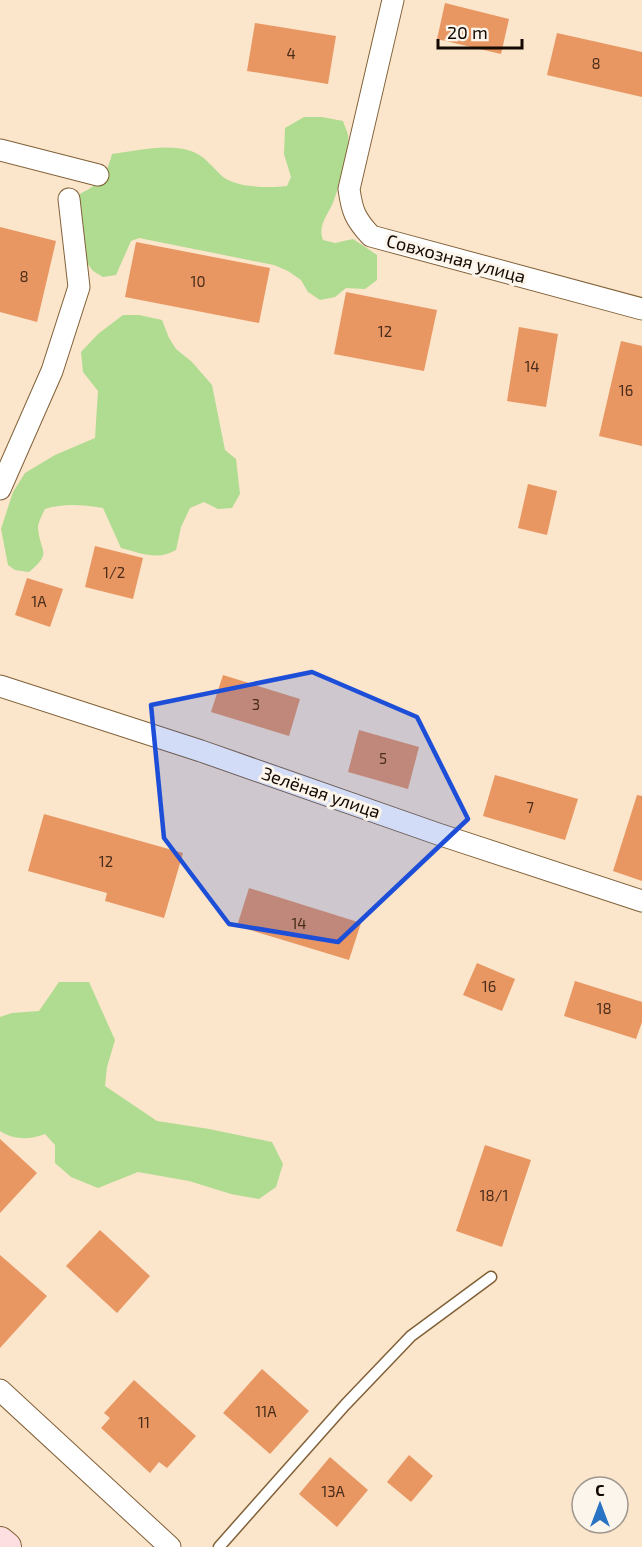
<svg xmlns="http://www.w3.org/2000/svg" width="642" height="1547" font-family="'Exo 2',sans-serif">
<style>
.green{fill:#afdc90}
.building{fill:#e89763}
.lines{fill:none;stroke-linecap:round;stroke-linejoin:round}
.lane-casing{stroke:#806037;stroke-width:13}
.street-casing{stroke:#806037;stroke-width:23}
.secondary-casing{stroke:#806037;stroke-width:32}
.lane{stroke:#fff;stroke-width:10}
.street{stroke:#fff;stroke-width:21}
.secondary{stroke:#fddfe2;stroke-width:30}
.marked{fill:#1d4ed8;fill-opacity:0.2;stroke:#1d4ed8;stroke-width:4.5;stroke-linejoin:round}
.labels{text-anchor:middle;stroke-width:6;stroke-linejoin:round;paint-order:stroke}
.number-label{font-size:15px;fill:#492c19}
.street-label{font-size:18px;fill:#140900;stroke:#fcf5ec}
</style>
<rect width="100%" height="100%" fill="#fbe5cb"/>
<g class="green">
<path d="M304,117H322L343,121C344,125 347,130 348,135C350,148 339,187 334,200C329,214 317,225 323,240L335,243L353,239L377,255V280L365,289L346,288L335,297L320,300L308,292L301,280L288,271L274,265L139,238L131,241L116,275L103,277L93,271L81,255L78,195C101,183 105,179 112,154C138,151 165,143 191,151C204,155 213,168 223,177C238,188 269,188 287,186L291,177L284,154L285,128Z"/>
<path d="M123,315H139L162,320L169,338L176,349L192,362L212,385L225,450L236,459L240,494L232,508L218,509L204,502L190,508L181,527L176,550C157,561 141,553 121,548L103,508C82,505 65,503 45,509C42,515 38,523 38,528C40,553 53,552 29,572L15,570L8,565L1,529L13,492L25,473L55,455L95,438L98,391L83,372L81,352L98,334Z"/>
<path d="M59,982H89L115,1040L107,1067L105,1086L157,1121L209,1129L272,1142L283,1164L276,1187L259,1199L231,1194L189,1181L138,1172L98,1188L71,1177L55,1163V1145L45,1134C30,1140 14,1140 0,1131V1017L12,1013L39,1011Z"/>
</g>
<g class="building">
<path d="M445,3L509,19L501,54L437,39Z"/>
<path d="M255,23L336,36L328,84L247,71Z"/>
<path d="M557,33L642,52V97L547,75Z"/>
<path d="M0,227L56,241L37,322L0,312Z"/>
<path d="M136,242L270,268L259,323L125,297Z"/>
<path d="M346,292L437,310L424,371L334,354Z"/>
<path d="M519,327L558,334L546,407L507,401Z"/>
<path d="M621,341L642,346V446L599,436Z"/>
<path d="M528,484L557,491L547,535L518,528Z"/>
<path d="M95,546L143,558L133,599L85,587Z"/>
<path d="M27,578L63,589L50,627L15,615Z"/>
<path d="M223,675L300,699L289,736L211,712Z"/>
<path d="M359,730L419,747L408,789L348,772Z"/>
<path d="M495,775L578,799L565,840L483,816Z"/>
<path d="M637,795L642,796V881L613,871Z"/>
<path d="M44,814L183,853L164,918L105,901L107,893L28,871Z"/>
<path d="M249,888L361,923L349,960L237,926Z"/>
<path d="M477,963L515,979L502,1011L463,995Z"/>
<path d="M575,981L642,1002V1022L636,1039L564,1016Z"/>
<path d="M0,1139L37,1173L0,1213Z"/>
<path d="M485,1145L531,1160L502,1247L456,1231Z"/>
<path d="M100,1230L150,1276L117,1313L66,1266Z"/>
<path d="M0,1255L47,1296L0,1348Z"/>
<path d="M262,1369L309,1411L270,1454L223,1413Z"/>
<path d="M134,1380L196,1436L167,1468L159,1462L150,1473L101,1428L110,1418L104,1413Z"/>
<path d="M409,1455L433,1476L411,1502L387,1482Z"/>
<path d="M330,1457L368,1490L337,1527L299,1494Z"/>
</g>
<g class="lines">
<g class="lane-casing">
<path id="lane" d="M219,1547L345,1405L411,1336L491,1277"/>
</g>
<g class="street-casing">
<g id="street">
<path d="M393,0L349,189C352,211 355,219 371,236L642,309"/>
<path d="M0,150L98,175"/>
<path d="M0,489L52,371L79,287L69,199"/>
<path d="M0,686L201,751L438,834L642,901"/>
<path d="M0,1390L170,1547"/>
</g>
</g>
<g class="secondary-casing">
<path id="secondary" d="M0,1542L6,1547"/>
</g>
<use href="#lane" class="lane"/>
<use href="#street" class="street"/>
<use href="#secondary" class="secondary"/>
</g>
<path class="marked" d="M312,672L417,717L468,819L338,942L229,924L164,838L151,705Z"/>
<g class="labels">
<g class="number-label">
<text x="291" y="59">4</text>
<text x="596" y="69">8</text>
<text x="24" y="282">8</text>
<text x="198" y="287">10</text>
<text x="385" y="337">12</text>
<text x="532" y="372">14</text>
<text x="626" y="396">16</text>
<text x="114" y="578">1/2</text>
<text x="39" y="607">1А</text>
<text x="256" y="710">3</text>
<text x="383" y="764">5</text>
<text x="530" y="813">7</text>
<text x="106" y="867">12</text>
<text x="299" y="929">14</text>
<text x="489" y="992">16</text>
<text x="604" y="1014">18</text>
<text x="494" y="1201">18/1</text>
<text x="266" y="1417">11А</text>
<text x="144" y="1428">11</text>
<text x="333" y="1497">13А</text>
</g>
<g class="street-label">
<text transform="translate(456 259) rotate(15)" y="6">Совхозная улица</text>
<text transform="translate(321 793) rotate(19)" y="6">Зелёная улица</text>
</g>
</g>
<g transform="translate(600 1505)"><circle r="28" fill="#fcf5ec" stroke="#9f978e" stroke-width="1.5"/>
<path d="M0-4.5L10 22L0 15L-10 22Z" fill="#2873c3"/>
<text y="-9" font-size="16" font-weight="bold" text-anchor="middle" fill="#140900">С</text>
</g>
<path d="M438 39v9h84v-9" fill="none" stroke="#140900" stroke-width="3"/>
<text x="447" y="39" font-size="18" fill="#140900" stroke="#fcf5ec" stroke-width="4.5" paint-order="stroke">20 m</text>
</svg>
